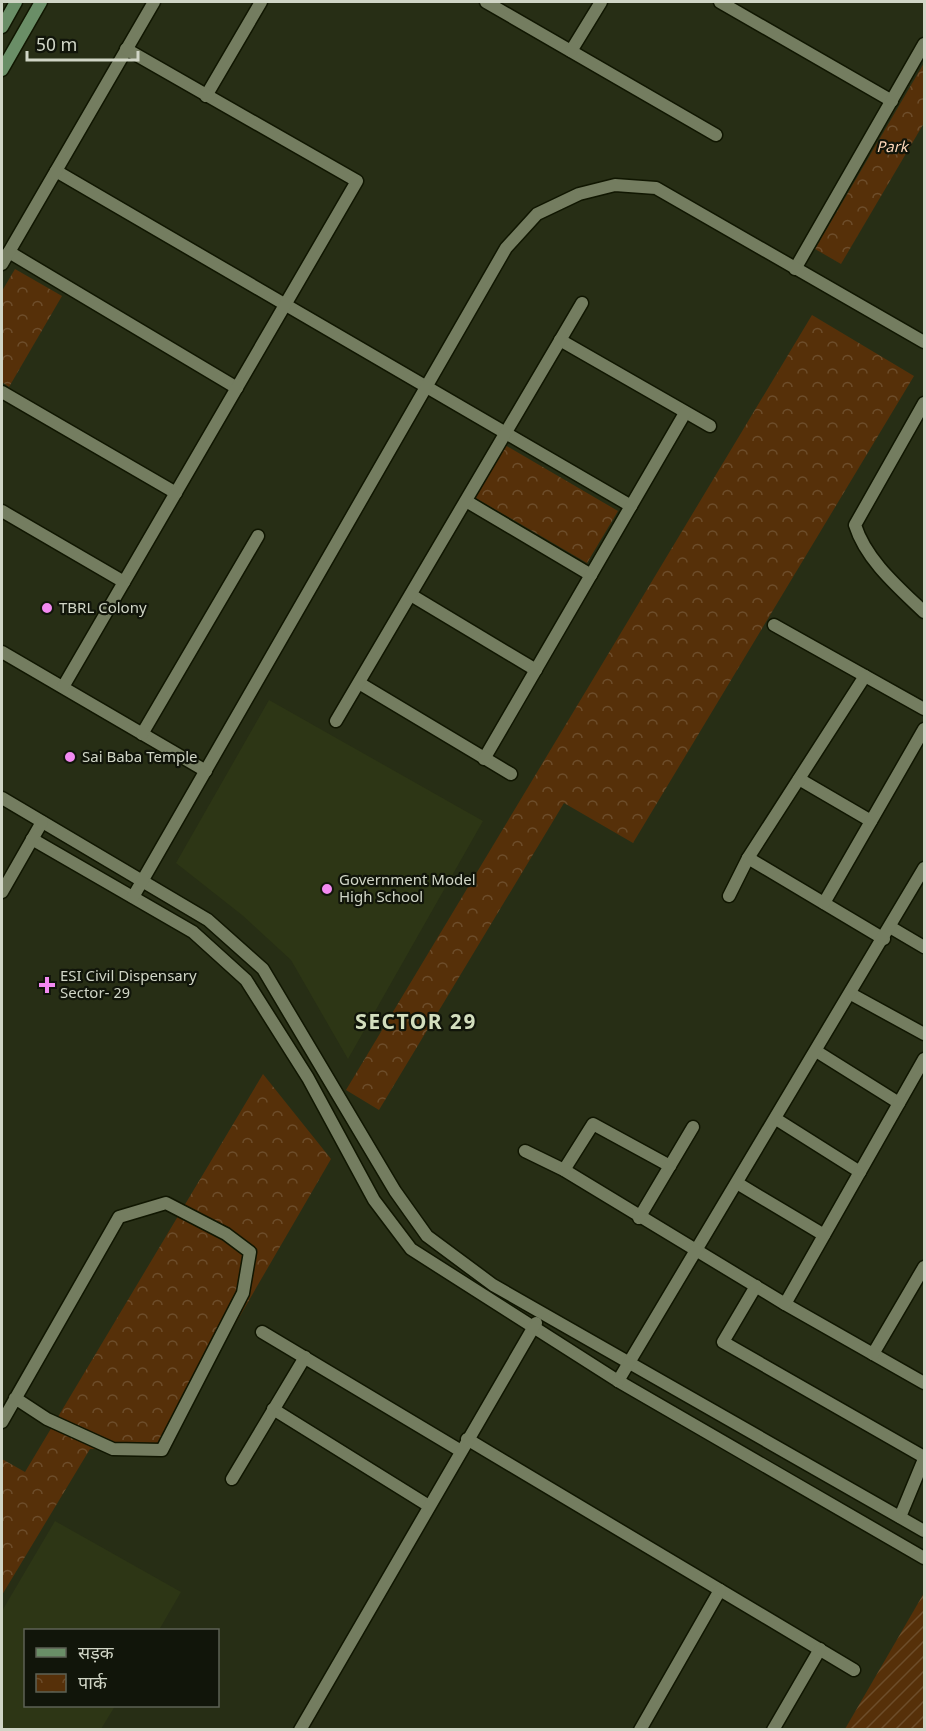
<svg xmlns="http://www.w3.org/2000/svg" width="926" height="1731" font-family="Georgia,'Noto Sans Devanagari',serif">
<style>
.built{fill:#2d3615}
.park{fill:url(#park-crowns)}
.garden{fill:url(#garden-furrows)}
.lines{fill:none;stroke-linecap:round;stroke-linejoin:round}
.minor-casing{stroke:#101601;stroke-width:15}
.tertiary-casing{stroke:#101601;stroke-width:15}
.secondary-casing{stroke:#101601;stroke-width:15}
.minor{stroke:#747d60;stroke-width:12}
.tertiary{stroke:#747d60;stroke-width:12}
.secondary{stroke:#6a8e67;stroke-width:12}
.poi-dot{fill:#f38af1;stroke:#11150a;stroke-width:2}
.labels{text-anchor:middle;stroke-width:4.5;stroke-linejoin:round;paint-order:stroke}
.park-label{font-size:15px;font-style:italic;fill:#fed7b9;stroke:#11150a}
.poi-label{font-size:15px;fill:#d0d5c6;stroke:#11150a;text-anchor:start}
.district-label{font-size:21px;font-weight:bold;letter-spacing:1.5px;fill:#d3debe;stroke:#11150a}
</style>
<defs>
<pattern id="park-crowns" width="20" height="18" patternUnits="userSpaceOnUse" patternTransform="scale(1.5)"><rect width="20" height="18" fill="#563009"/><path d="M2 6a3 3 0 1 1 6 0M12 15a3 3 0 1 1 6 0" fill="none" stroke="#6d4d2b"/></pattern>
<pattern id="garden-furrows" width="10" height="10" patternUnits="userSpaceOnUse" patternTransform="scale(1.5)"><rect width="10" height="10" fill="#563009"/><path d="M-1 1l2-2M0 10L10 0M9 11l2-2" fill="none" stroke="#6d4d2b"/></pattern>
</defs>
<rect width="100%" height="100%" fill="#272e15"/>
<g class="built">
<path d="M269,700L483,821L348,1059L291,960L242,915L176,863Z"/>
<path d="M55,1521L181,1592L159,1630H26V1706H115L101,1729H2V1611Z"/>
</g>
<g class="park">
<path d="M924,63V123L841,264L815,249Z"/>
<path d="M15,269L62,296L9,387L2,382V291Z"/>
<path d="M812,315L914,376L633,843L564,803L379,1110L346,1090Z"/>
<path d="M505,445L618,511L587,563L474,497Z"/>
<path d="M263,1074L331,1159L162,1450L90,1449L2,1595V1459L25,1472Z"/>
</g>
<path class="garden" d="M924,1593V1729H845Z"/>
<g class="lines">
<g class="minor-casing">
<g id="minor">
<path d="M486,2L716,135"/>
<path d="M720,2L892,101"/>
<path d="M571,51L601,2"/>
<path d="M206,96L261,2"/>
<path d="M56,171L631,506"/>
<path d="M9,252L237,388"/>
<path d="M2,264L154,2"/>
<path d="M560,340L710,426"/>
<path d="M2,392L176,493"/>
<path d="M924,403L855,525C866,560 898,587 924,612"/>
<path d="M466,501L591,575"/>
<path d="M2,511L124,582"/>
<path d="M411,595L536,670"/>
<path d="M774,625L924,709"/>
<path d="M2,652L206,771"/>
<path d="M359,683L511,774"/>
<path d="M63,687L357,181L126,49"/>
<path d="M336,721L582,303"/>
<path d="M142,734L258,536"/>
<path d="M484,759L685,413"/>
<path d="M799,779L871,821"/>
<path d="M748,858L884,939"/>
<path d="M729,896L748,858L865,676"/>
<path d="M824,903L924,729"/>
<path d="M890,927L924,947"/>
<path d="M851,994L924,1034"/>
<path d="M816,1051L899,1103"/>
<path d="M776,1119L860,1172"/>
<path d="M525,1151L564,1170L785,1304L924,1383"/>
<path d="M564,1170L593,1124L670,1166"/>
<path d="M737,1183L824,1235"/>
<path d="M639,1218L693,1127"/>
<path d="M756,1286L723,1342L924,1457"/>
<path d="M785,1304L924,1059"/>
<path d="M262,1332L461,1451"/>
<path d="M873,1354L924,1267"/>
<path d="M273,1409L429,1506"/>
<path d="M2,1422L119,1217L166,1203L226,1234L250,1252L243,1293L162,1450L113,1449L47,1419L15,1398"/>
<path d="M467,1439L854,1670"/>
<path d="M232,1479L305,1357"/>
<path d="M900,1517L924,1459"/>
<path d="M640,1730L720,1590"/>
<path d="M773,1730L820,1649"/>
</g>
</g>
<g class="tertiary-casing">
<g id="tertiary">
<path d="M795,269L924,44"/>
<path d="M2,798L208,920L263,969L395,1191L427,1236L493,1285L924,1531"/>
<path d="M32,839L193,932L246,980L308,1078L374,1200L411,1249L618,1381L924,1558"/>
<path d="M2,892L42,822"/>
<path d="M133,897L506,248L537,214L579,194L615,185L656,188L924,342"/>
<path d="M618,1381L924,868"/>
<path d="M300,1730L536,1323"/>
</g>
</g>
<g class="secondary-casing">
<g id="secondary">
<path d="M2,27L16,2"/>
<path d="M2,70L41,2"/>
</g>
</g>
<use href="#minor" class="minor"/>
<use href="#tertiary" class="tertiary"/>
<use href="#secondary" class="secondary"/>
</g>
<g class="poi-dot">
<circle cx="47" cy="608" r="6"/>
<circle cx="70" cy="757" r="6"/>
<circle cx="327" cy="889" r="6"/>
<path d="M44 976h6v6h6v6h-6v6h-6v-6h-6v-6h6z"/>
</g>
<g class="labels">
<g class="park-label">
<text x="892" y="152">Park</text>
</g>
<g class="poi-label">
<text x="59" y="613">TBRL Colony</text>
<text x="82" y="762">Sai Baba Temple</text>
<text x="339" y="885">Government Model<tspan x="339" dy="17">High School</tspan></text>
<text x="60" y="981">ESI Civil Dispensary<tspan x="60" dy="17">Sector- 29</tspan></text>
</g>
<g class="district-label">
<text x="416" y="1029">SECTOR 29</text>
</g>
</g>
<rect width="926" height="1731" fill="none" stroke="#d0d5c6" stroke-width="6"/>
<rect x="24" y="1629" width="195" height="78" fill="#11150a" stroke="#5d6255" stroke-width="1.5"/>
<rect x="36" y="1648" width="30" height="9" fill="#6a8e67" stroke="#5d6255" stroke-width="1.5"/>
<text x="78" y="1659" font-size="18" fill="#d0d5c6">सड़क</text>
<rect x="36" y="1674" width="30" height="18" fill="url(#park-crowns)" stroke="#5d6255" stroke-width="1.5"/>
<text x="78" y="1689" font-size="18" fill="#d0d5c6">पार्क</text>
<path d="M27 51v9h111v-9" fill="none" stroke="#d0d5c6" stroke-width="3"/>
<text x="36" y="51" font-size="18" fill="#d0d5c6" stroke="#11150a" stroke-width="4.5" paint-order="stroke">50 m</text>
</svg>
